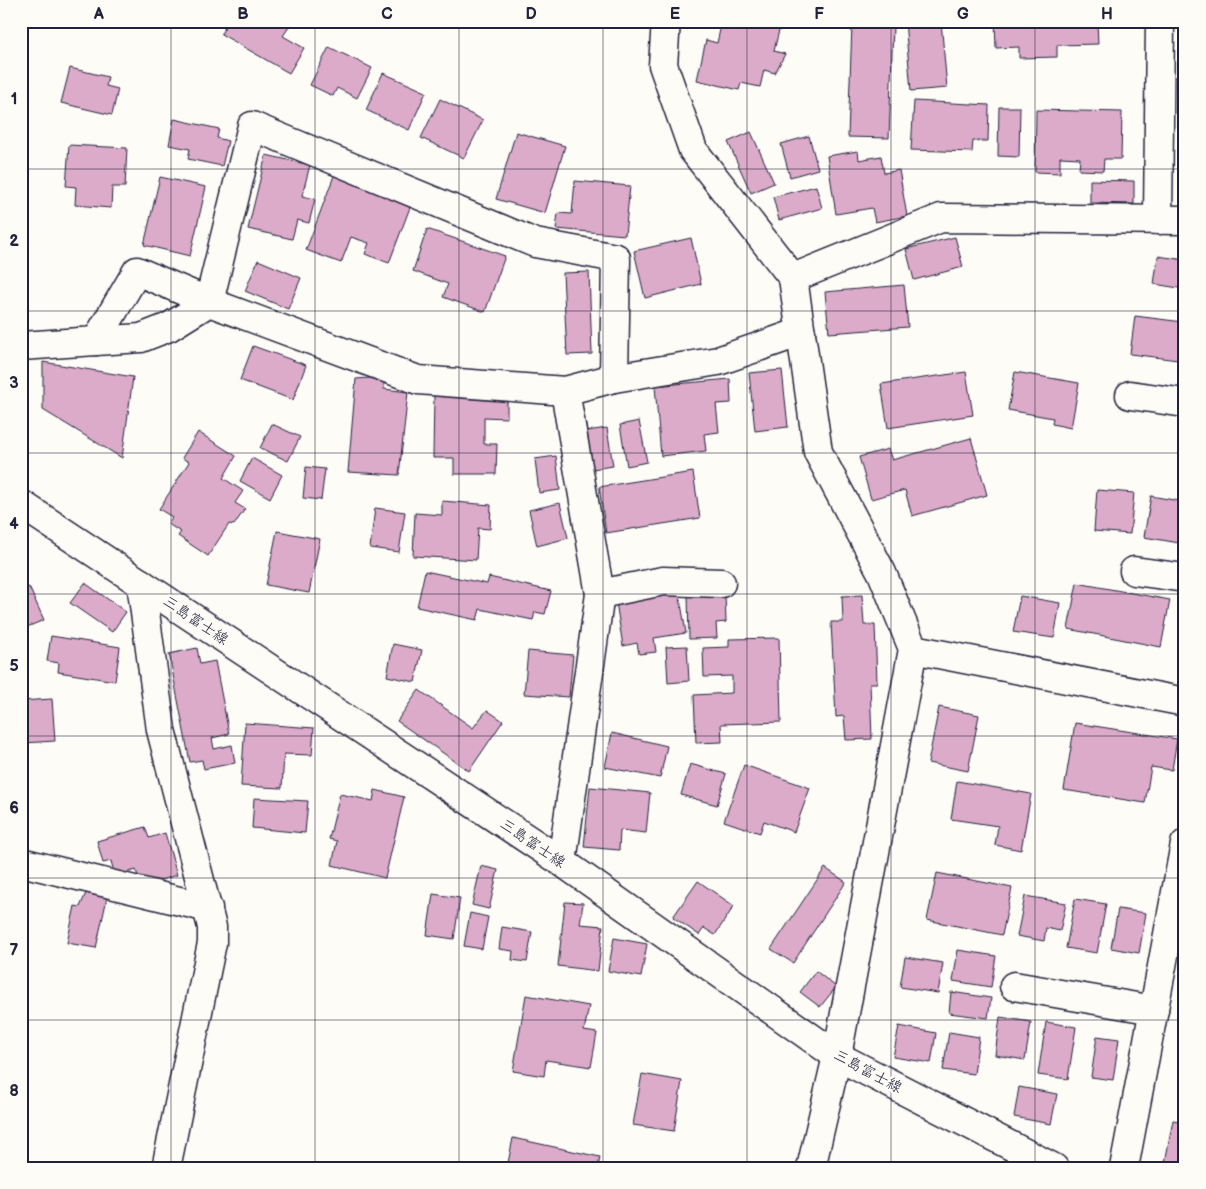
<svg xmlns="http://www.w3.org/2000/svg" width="1206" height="1189" font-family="'Balsamiq Sans','Klee One',sans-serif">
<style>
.building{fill:#dcabca;stroke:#22223b}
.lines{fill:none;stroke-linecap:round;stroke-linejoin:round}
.minor-casing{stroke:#22223b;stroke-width:31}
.major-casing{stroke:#22223b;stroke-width:31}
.minor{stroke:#fdfcf7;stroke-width:28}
.major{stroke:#fdfcf7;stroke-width:28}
.grid{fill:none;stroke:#22223b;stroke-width:1;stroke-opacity:0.55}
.labels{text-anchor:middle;stroke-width:5;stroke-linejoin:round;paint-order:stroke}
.street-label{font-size:15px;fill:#22223b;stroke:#fdfcf7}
.neatline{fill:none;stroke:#22223b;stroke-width:2}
.grid-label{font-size:16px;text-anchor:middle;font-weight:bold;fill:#22223b}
</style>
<rect width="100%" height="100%" fill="#fdfcf7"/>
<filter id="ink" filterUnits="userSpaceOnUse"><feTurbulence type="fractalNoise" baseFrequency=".02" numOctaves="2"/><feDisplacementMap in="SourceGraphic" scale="10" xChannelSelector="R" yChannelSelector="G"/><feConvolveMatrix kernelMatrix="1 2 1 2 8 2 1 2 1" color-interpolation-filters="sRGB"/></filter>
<g filter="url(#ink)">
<g class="building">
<path d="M228,21H279L289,27L283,36L304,48L289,73L221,34Z"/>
<path d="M722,21L781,22L774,51L785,54L775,73L764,70L760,87L741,83L739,90L697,80L706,40L717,43Z"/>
<path d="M905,21H941L947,88L911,91Z"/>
<path d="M995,21H1097L1098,44L1057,45V57L1019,58V47L996,48Z"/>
<path d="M852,24L893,26L889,138L848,137Z"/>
<path d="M329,47L372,68L357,98L337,88L333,96L310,85Z"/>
<path d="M70,68L108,77L106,86L118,89L112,115L61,103Z"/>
<path d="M383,73L426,92L409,130L366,110Z"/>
<path d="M440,99L483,120L464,158L421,138Z"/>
<path d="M914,101L989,105L988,141H973L972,152L911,150Z"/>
<path d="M999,107H1020L1019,157L998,156Z"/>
<path d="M1036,110L1122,112L1121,159H1104L1103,171L1079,170L1080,158L1060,157V173L1035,172Z"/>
<path d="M174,119L219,129L217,138L228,141L222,166L188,159L190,149L169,145Z"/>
<path d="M516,132L565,146L545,213L496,199Z"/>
<path d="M751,132L774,183L751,193L728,142Z"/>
<path d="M809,136L818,169L790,177L781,144Z"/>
<path d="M69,145L127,148L125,187H112L111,208L75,205L76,187L66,186Z"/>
<path d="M858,151L859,160L881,156L884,173L899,170L907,216L875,222L872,208L836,214L827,156Z"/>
<path d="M266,155L310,165L302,196L315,199L309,223L297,220L292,239L248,229Z"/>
<path d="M335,173L412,202L389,263L365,254L369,243L351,237L341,263L306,250Z"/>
<path d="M160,177L206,187L190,256L144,245Z"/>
<path d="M1090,180L1134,181V204L1090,203Z"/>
<path d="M575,181L630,186L625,235L556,229L558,213L572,214Z"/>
<path d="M816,186L822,208L779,220L773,197Z"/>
<path d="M427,229L505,256L485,312L443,297L448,284L413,271Z"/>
<path d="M955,237L963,267L914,280L906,249Z"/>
<path d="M691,238L701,284L645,298L634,251Z"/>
<path d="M1158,256L1185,260V289L1154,284Z"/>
<path d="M258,260L301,278L288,309L245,291Z"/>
<path d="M589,272L592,354L567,355L563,273Z"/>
<path d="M904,285L908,327L829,333L825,292Z"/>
<path d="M1135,316L1183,322L1178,360L1130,354Z"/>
<path d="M253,346L306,365L293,400L240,380Z"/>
<path d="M43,362L133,377L122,458L43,410Z"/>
<path d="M782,370L788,427L755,431L749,373Z"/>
<path d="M966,372L973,415L888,428L881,384Z"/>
<path d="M1015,372L1079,383L1071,428L1052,424L1053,418L1008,410Z"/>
<path d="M384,377V389L408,392L399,475L348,472L356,379Z"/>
<path d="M730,379L731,403L716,404L719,432L704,434L706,451L661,456L655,386Z"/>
<path d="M434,395L507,396V418L484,417V444H497L496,474H454V458H433Z"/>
<path d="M639,421L647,462L627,466L620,425Z"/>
<path d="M272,424L300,437L288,461L260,448Z"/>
<path d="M607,428L613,466L592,469L587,431Z"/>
<path d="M198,432L236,456L223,478L243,491L235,503L245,509L234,525L229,524L208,556L178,536L181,532L168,524L172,517L159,509L189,462L182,458Z"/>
<path d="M971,438L987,495L912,516L905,490L871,499L859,457L888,449L892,460Z"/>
<path d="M556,456L560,490L539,493L535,459Z"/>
<path d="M252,458L282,475L270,498L240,481Z"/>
<path d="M306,467L325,469L321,500L303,498Z"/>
<path d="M693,472L700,518L606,533L599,487Z"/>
<path d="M1097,490L1134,493L1130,534L1094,531Z"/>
<path d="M1151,496L1185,502V544L1144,537Z"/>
<path d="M442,501L491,505L490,529L478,528L476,560L413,556L415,513L442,515Z"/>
<path d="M560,503L568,538L537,546L529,510Z"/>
<path d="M375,508L405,512L399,552L370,548Z"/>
<path d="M277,531L320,539L309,593L266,585Z"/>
<path d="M425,571L487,584L489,577L551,591L545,614L535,612L533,620L480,609L477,620L417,607Z"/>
<path d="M85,583L126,612L112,632L70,603Z"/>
<path d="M1077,583L1170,600L1161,647L1068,629Z"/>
<path d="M29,587L44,620L27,627L24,622L21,623V590Z"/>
<path d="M679,592L686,633L654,638L656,652L639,654L637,643L623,646L616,602Z"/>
<path d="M725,593L726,622L716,623L717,638L689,639L688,594Z"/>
<path d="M862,595L864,625H875L877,683H870L872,739L846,740L844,716L836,717L831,622H843L842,596Z"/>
<path d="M1020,596L1060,603L1054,638L1013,632Z"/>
<path d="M51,636L120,647L115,681L58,672L59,663L47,661Z"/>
<path d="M779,638L781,722L721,724L722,742L696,743L694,695L732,693V676L704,677L703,648L729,647V639Z"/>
<path d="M393,644L422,650L415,682L387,676Z"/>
<path d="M687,646L689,681L668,683L666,647Z"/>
<path d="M197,648L200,664L215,661L229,734L212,738L214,749L232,745L235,763L204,769L202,760L190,762L169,654Z"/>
<path d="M528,651L573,655L569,697L524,694Z"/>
<path d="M419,690L473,728L487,710L503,721L469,771L397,721Z"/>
<path d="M52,699L55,741L23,743L21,701Z"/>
<path d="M939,707L979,715L968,771L928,763Z"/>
<path d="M245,723L314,728L312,755L284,754L282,788L241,786Z"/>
<path d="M1075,723L1177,739L1172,770L1151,767L1145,803L1064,790Z"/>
<path d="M612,733L667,746L660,778L605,767Z"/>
<path d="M21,755H25L23,781H21Z"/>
<path d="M690,764L726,774L717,805L681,795Z"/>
<path d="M744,765L810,788L794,832L764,821L760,833L724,821Z"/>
<path d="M957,781L1031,794L1021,850L995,845L998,826L951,819Z"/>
<path d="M590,787L650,793L646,833L620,830L619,850L584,847Z"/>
<path d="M375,790L404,797L385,878L332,865L337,841L329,839L340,794L373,801Z"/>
<path d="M254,798L308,801L305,833L252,828Z"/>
<path d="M145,827L149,838L165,833L177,875L141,886L136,870L115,876L111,861L103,863L97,841Z"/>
<path d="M481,866L498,870L489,909L472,905Z"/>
<path d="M825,868L846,882L793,963L771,949Z"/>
<path d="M937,873L1012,888L1002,935L927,920Z"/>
<path d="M698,881L734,906L715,935L704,928L699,935L673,917Z"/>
<path d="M86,893L107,898L96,948L67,943L75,906L80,907Z"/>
<path d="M433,894L460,898L454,939L427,935Z"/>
<path d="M1025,896L1066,903L1060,931L1046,928L1044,941L1017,936Z"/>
<path d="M1075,899L1106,904L1097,953L1066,948Z"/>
<path d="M565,902L583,903L580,924L603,926L598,971L558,966Z"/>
<path d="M1118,909L1146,913L1139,953L1111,948Z"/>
<path d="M470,913L488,917L482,949L464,946Z"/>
<path d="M502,927L532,932L527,962L512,960L513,951L499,949Z"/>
<path d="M614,938L647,944L641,977L608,971Z"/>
<path d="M958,950L996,956L991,987L953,981Z"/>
<path d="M905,957L943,963L938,993L900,987Z"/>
<path d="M816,971L836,987L820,1007L800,992Z"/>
<path d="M951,992L991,998L988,1018L949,1013Z"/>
<path d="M526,995L589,1006L584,1031L597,1033L591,1067L546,1060L544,1076L513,1071Z"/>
<path d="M1000,1017L1031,1022L1025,1060L995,1055Z"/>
<path d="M1046,1022L1076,1027L1068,1079L1038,1075Z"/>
<path d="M899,1026L936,1033L931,1063L893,1057Z"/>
<path d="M949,1032L979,1037L974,1074L943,1070Z"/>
<path d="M1097,1036L1119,1039L1113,1080L1091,1077Z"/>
<path d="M642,1074L682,1081L674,1131L633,1125Z"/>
<path d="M1019,1087L1057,1094L1051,1124L1014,1117Z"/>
<path d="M1173,1120L1185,1122V1168H1164Z"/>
<path d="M513,1138L600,1157L598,1168H507Z"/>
</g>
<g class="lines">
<g class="minor-casing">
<g id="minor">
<path d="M666,21L663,65L693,150L793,278L818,452L882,573L913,649L837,1056L811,1168"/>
<path d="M1158,220L1160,21"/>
<path d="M793,278L941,218L1185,220"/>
<path d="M96,341L141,338L169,327L209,302L418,380L565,391"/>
<path d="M21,346L96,341L137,271L209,302L252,126L535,243L616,258L614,378L565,391L600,594L562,862"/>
<path d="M614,378L718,361L801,332"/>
<path d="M1130,395L1185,403"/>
<path d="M1134,571L1185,578"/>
<path d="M141,583L161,730L212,927V943L166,1168"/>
<path d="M600,594L663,581L721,583"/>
<path d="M913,649L1185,702"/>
<path d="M21,862L208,908"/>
<path d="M1014,986L1154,1010"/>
<path d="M1124,1168L1185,844"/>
</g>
</g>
<g class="major-casing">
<path id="major" d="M21,504L562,862L837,1056L1054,1168"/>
</g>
<use href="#minor" class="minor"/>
<use href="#major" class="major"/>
</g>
</g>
<path class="grid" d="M171,21V1168M315,21V1168M459,21V1168M603,21V1168M747,21V1168M891,21V1168M1035,21V1168M21,169H1185M21,311H1185M21,453H1185M21,594H1185M21,736H1185M21,878H1185M21,1020H1185"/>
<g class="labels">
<g class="street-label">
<text transform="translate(196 620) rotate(34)" y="5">三島富士線</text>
<text transform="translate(533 843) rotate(34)" y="5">三島富士線</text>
<text transform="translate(868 1071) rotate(28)" y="5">三島富士線</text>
</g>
</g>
<rect width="1206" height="1189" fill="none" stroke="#fdfcf7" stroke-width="55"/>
<rect x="28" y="28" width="1150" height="1134" class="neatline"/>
<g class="grid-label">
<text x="99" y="19">A</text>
<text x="243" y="19">B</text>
<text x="387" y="19">C</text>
<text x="531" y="19">D</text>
<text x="675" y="19">E</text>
<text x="819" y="19">F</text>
<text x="963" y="19">G</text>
<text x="1107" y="19">H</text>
<text x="14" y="104">1</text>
<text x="14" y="246">2</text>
<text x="14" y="388">3</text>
<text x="14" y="529">4</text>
<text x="14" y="671">5</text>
<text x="14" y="813">6</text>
<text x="14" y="955">7</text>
<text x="14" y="1096">8</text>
</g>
</svg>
